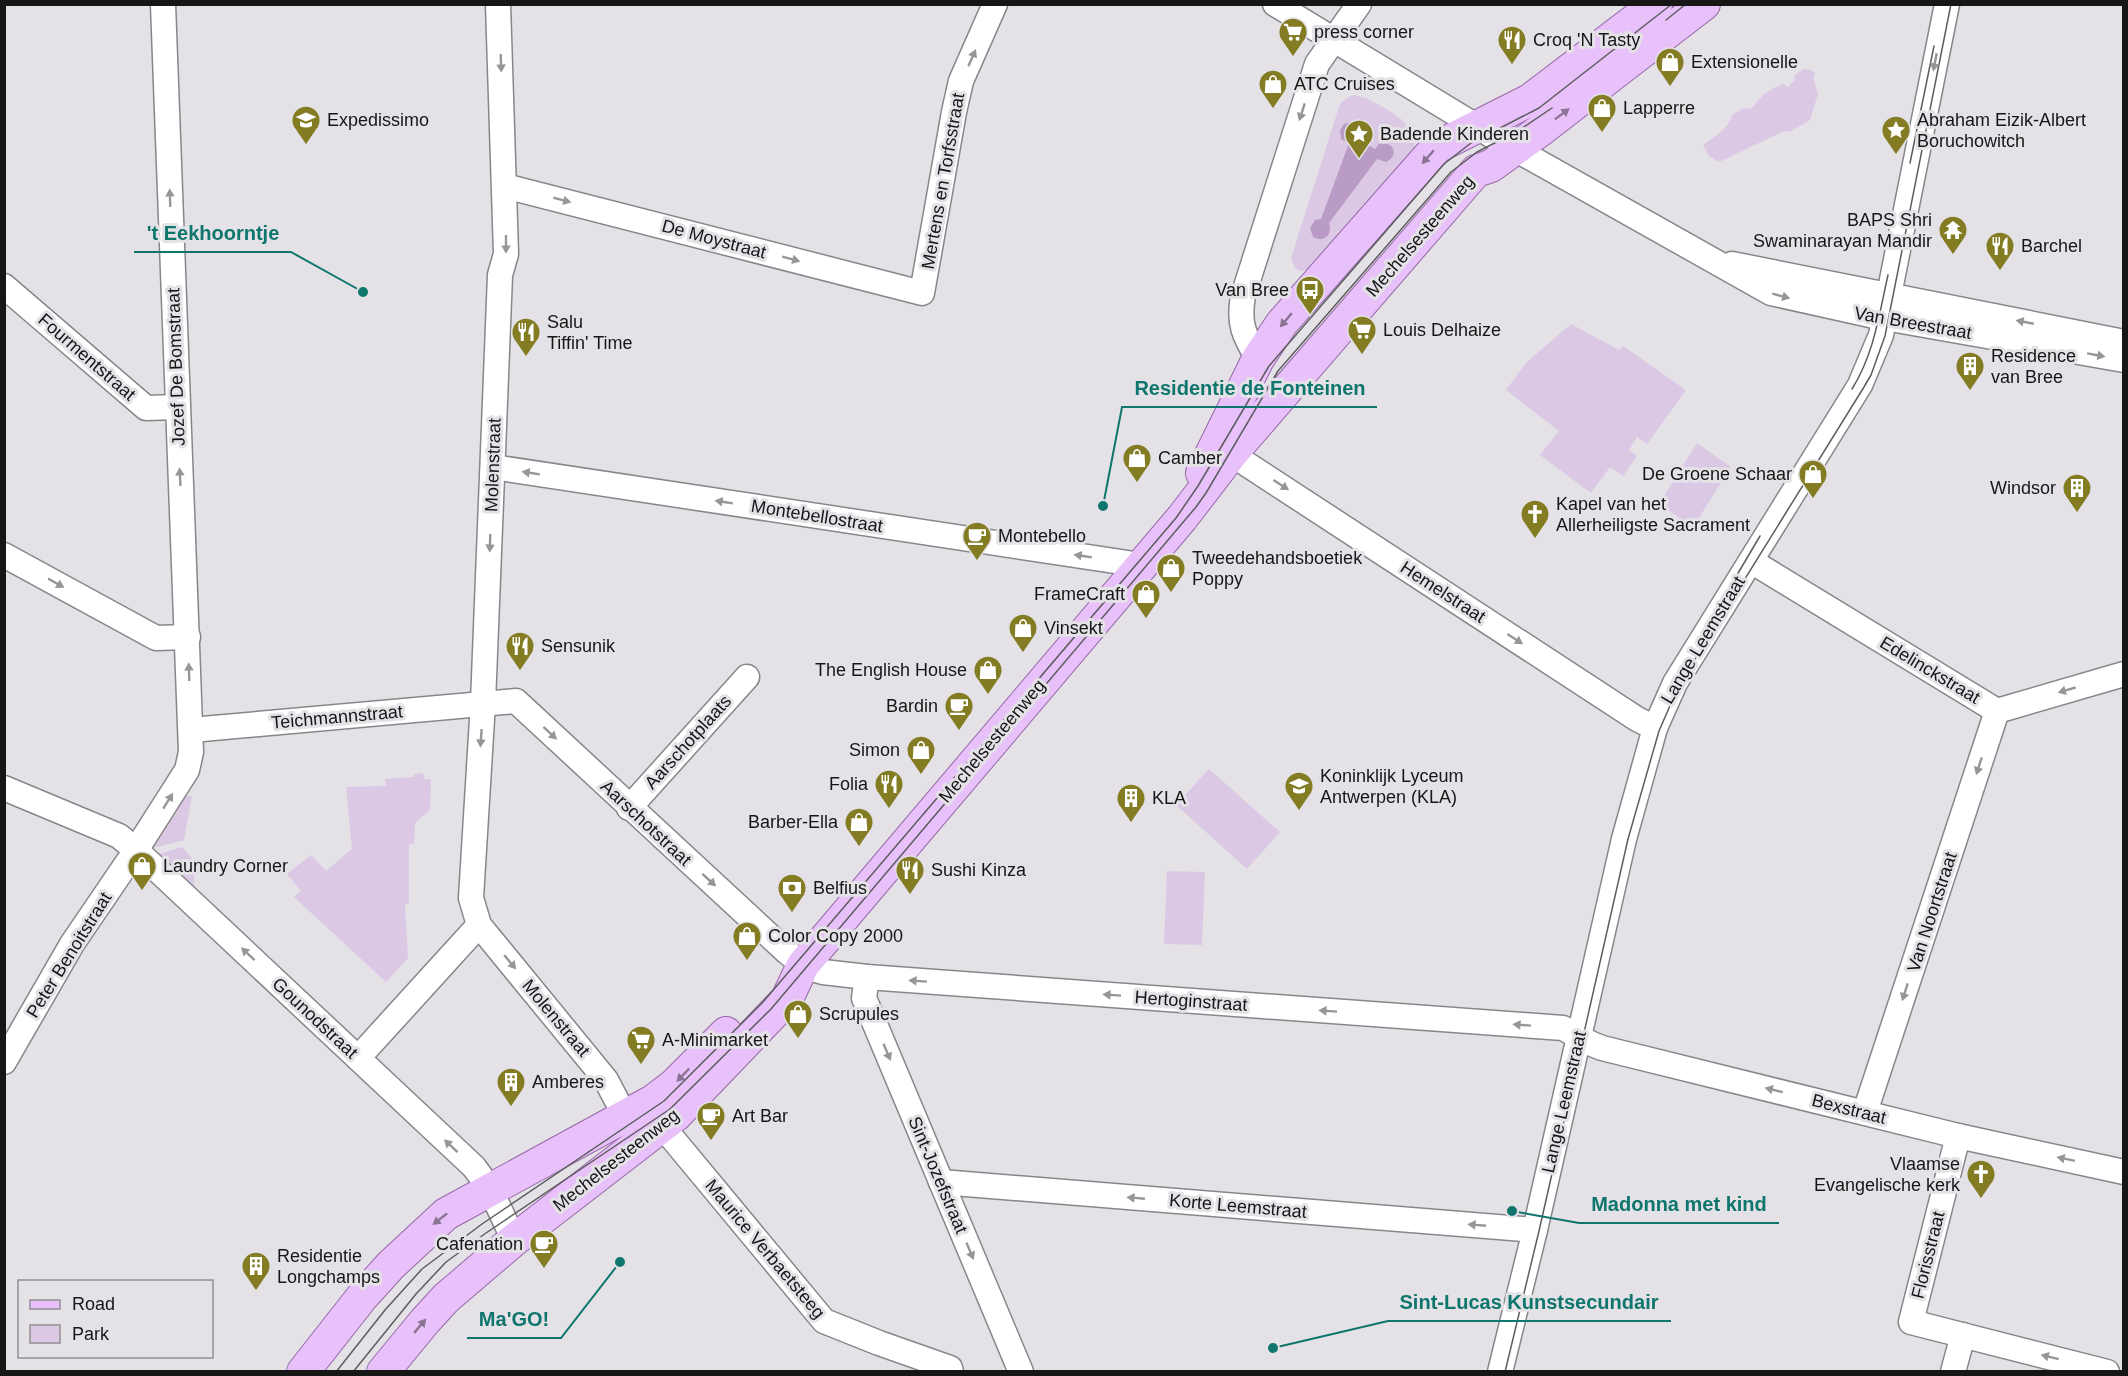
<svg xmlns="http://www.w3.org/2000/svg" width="2128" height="1376" font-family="Arial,sans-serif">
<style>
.green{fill:#dbc8e4}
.water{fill:#b99bc6}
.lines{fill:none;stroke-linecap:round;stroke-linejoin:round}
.minor-casing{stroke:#88868a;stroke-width:27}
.major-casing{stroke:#9569a8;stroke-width:34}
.minor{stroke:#fff;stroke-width:24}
.major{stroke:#e8c0fa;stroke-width:32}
.tram{stroke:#5d5c5e;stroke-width:1.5}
.oneway{fill:#979697}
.oneway2{fill:#8a7494}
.labels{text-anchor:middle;stroke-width:6;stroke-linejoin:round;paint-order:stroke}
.poi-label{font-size:18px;fill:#171617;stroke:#e4e2e6;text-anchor:start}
.street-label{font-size:18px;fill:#171617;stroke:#e4e2e6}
.leader{fill:none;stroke:#0f766e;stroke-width:2}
.callout-dot{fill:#0f766e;stroke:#e4e2e6;stroke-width:2}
.callout-label{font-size:20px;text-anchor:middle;font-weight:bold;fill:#0f766e;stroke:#e4e2e6;stroke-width:6;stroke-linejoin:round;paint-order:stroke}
</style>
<rect width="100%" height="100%" fill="#e4e2e6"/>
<g class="green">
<path d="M1804,69L1811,70L1815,73L1813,78L1818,94L1810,120L1791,131L1782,132L1719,162L1709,156L1703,145C1714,137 1729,129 1732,115L1742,109L1752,108C1761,96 1769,89 1783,84L1788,87L1795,80L1794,76Z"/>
<path d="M1353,95C1363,94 1399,115 1405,123C1410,129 1409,135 1410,142L1415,143L1414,148L1307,270L1301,271L1295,268L1291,258L1340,104L1344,100Z"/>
<path d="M1571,324L1619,350L1623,346L1686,390L1647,444L1637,437L1629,450L1637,456L1623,476L1610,467L1591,493L1540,455L1559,431L1506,390L1527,362Z"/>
<path d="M1697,443L1731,467L1693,527L1659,504Z"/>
<path d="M1209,769L1280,832L1247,869L1176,805Z"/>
<path d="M423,773L424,779H431L430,810L415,823L414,844H409V903L405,904L408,958L386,982L294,897L301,891L287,874L311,855L326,871L352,849L346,787L386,786L385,779L414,777V774Z"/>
<path d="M179,796H192L184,840L153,848L154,839Z"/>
<path d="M182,847L194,861V886L159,854Z"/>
<path d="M1167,871L1205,872L1202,945L1164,944Z"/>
</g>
<path class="water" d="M1350,123L1358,128L1360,134L1358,139L1375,149L1379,144H1388C1397,149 1395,158 1386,162L1377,159L1329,223C1333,235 1324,243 1313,237L1310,228L1315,220L1321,219L1349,143L1341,139L1340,130L1344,124Z"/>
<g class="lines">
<g class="minor-casing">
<g id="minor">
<path d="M498,4L506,254L500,275L483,703L471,898L479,925L606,1080L625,1116"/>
<path d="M1275,4L1499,140L1771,293L1879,317L2124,360"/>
<path d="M505,186L922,293L954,112L961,81L995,4"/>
<path d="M1732,264L2124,342"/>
<path d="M4,286L146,408L177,407"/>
<path d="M1258,359C1244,335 1238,324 1243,296L1317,64L1359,4"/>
<path d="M1219,446L1637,719L1655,728"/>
<path d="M493,467L1141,565"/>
<path d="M4,555L156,638L188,637"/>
<path d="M1751,561L1997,711L2124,674"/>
<path d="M191,730L516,701L787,952L806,967L823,972L867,977L1563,1028L1592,1044L1602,1048L1958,1136L2124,1172"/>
<path d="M4,788L119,836L136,850L474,1167L490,1189L514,1240"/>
<path d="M629,808L747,677"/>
<path d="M867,977L864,998L1021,1372"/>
<path d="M358,1058L479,925"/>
<path d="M4,1062L72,944L136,850L187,770L191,752L163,4"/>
<path d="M1865,1112L1997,711"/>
<path d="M663,1127L824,1321L879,1343L950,1368L951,1372"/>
<path d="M1958,1136L1911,1322L2107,1372"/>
<path d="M941,1182L1535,1230"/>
<path d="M1500,1372L1535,1230L1624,839L1655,728L1675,683L1860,385L1881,335L1947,4"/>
<path d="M1953,1372L1963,1335"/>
</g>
</g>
<g class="major-casing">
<g id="major">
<path d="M1202,473L1258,359L1282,323L1437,147L1530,100L1656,4"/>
<path d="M303,1372L362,1297L391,1265L446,1214L653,1101L674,1085L726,1033"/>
<path d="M383,1372L425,1321L446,1298L514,1240L676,1115L787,999L803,965L1182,518L1232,453L1476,171L1491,166L1538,132L1704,4"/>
</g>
</g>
<use href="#minor" class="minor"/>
<use href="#major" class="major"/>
<g class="tram">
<path d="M1666,20L1686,4"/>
<path d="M1910,163L1934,46"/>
<path d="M1852,389C1874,354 1879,315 1888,275"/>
<path d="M1734,580L1760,536"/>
<path d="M336,1372L385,1310L422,1269L482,1224L664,1101L763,1002L1176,518L1198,486L1269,366L1444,164L1471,143L1539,108L1672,4"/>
<path d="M353,1372L416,1294L446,1262L486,1233L670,1109L771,1009L1196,507L1206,493L1278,371L1451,172L1477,152L1518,131L1552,108"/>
<path d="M1505,1372L1539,1231L1628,839L1659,731L1679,685L1864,387L1871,375L1885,336L1951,4"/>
</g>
</g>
<defs><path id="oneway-solid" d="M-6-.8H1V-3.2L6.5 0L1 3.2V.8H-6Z" transform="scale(1.5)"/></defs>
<g class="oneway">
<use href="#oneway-solid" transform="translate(972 58) rotate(-66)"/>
<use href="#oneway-solid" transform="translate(1935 62) rotate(101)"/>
<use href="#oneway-solid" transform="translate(501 63) rotate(88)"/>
<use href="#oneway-solid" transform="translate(1302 112) rotate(108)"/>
<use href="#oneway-solid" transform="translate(170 198) rotate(-92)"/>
<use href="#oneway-solid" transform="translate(562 200) rotate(15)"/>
<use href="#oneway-solid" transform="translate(506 244) rotate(90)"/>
<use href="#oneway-solid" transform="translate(791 259) rotate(15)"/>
<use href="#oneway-solid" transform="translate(1781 296) rotate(15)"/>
<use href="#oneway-solid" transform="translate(2025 322) rotate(-169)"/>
<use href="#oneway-solid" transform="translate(2096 355) rotate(10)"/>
<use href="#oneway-solid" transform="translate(531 473) rotate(-171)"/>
<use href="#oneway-solid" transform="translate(180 477) rotate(-93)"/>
<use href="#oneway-solid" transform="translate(1281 485) rotate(33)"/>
<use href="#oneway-solid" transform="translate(724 502) rotate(-171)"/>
<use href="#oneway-solid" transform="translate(490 543) rotate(92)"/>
<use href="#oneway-solid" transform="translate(1083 556) rotate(-171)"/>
<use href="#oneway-solid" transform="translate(56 583) rotate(29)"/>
<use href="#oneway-solid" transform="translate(1515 639) rotate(33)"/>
<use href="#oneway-solid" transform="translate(189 672) rotate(-92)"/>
<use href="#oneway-solid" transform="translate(2067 690) rotate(164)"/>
<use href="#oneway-solid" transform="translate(550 733) rotate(43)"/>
<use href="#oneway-solid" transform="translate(481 738) rotate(94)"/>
<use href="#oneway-solid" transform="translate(1979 766) rotate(108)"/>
<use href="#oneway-solid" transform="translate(168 801) rotate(-58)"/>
<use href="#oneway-solid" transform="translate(709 880) rotate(42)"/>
<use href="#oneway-solid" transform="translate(248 954) rotate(-137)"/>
<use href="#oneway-solid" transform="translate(510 962) rotate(50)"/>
<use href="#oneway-solid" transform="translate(918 981) rotate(-176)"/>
<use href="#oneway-solid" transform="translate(1905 992) rotate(108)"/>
<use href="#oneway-solid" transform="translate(1112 995) rotate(-176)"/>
<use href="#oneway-solid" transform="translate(1328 1011) rotate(-176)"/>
<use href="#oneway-solid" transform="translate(1522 1025) rotate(-176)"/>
<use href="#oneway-solid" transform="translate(887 1052) rotate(67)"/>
<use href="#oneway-solid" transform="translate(1774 1090) rotate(-166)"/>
<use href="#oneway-solid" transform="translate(451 1146) rotate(-137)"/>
<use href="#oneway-solid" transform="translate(2066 1159) rotate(-168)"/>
<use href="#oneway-solid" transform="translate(1136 1198) rotate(-175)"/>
<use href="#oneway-solid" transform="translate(1477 1225) rotate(-175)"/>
<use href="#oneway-solid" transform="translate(970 1251) rotate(67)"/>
<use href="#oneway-solid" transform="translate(2050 1357) rotate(-166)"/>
</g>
<g class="oneway2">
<use href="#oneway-solid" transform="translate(1562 114) rotate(-37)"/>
<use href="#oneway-solid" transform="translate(1428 157) rotate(131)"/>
<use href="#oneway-solid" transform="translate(1286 320) rotate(130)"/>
<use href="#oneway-solid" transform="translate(683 1075) rotate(134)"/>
<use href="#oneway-solid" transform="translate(440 1219) rotate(142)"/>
<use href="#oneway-solid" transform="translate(420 1326) rotate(-50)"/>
</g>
<defs>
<g id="supermarket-pin" transform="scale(1.5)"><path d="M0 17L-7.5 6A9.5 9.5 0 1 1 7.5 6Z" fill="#837c23" stroke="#e4e2e6"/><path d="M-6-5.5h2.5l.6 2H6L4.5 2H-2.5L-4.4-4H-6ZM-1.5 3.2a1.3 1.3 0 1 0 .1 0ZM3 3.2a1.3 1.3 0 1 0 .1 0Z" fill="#fff"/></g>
<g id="restaurant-pin" transform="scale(1.5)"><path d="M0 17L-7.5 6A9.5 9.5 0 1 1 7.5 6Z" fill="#837c23" stroke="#e4e2e6"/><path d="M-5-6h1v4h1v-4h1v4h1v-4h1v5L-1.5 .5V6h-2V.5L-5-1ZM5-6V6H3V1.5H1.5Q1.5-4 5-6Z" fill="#fff"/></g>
<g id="shop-pin" transform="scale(1.5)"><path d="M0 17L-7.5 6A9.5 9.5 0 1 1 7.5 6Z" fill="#837c23" stroke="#e4e2e6"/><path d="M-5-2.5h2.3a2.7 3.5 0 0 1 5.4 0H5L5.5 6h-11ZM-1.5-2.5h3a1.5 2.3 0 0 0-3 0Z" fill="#fff"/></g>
<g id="school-pin" transform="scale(1.5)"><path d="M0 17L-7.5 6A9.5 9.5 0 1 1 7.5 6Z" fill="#837c23" stroke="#e4e2e6"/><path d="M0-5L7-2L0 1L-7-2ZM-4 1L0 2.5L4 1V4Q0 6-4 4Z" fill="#fff"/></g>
<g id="sight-pin" transform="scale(1.5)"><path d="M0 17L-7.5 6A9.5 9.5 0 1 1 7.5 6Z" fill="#837c23" stroke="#e4e2e6"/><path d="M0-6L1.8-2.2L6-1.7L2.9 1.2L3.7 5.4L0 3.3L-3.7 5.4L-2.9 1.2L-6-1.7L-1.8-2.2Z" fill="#fff"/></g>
<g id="temple-pin" transform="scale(1.5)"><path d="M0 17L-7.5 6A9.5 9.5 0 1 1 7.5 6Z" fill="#837c23" stroke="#e4e2e6"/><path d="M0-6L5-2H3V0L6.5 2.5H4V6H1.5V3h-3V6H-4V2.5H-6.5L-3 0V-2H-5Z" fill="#fff"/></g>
<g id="bus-pin" transform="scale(1.5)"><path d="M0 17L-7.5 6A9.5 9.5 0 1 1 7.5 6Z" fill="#837c23" stroke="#e4e2e6"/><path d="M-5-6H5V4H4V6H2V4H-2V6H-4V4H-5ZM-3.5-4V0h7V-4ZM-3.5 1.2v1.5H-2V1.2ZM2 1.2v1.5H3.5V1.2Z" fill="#fff"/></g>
<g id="building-pin" transform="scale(1.5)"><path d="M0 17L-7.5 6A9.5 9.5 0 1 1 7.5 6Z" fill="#837c23" stroke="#e4e2e6"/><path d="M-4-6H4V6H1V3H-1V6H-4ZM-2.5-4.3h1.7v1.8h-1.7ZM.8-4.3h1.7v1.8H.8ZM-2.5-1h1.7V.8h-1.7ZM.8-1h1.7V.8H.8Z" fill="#fff"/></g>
<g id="church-pin" transform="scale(1.5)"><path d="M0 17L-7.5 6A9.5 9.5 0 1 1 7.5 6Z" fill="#837c23" stroke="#e4e2e6"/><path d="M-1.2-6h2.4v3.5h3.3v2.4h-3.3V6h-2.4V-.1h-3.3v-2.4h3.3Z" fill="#fff"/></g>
<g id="cafe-pin" transform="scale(1.5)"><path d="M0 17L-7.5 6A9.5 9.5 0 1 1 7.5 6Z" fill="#837c23" stroke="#e4e2e6"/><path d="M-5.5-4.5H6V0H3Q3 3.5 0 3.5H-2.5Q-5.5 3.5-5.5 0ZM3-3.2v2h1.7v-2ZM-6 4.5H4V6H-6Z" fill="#fff"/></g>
<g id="university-pin" transform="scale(1.5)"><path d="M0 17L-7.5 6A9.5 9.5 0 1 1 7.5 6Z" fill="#837c23" stroke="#e4e2e6"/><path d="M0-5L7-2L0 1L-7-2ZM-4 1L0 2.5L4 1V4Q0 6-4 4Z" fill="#fff"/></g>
<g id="bank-pin" transform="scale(1.5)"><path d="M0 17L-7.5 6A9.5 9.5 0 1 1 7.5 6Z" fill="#837c23" stroke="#e4e2e6"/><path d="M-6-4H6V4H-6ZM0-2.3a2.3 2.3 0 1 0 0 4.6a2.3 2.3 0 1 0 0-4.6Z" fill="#fff"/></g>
</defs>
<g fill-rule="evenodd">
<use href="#supermarket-pin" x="1293" y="32"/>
<use href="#restaurant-pin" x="1512" y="40"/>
<use href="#shop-pin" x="1670" y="62"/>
<use href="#shop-pin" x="1273" y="84"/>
<use href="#shop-pin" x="1602" y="108"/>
<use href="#school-pin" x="306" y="120"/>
<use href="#sight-pin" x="1896" y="130"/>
<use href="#sight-pin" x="1359" y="134"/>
<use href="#temple-pin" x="1953" y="230"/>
<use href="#restaurant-pin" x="2000" y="246"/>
<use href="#bus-pin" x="1310" y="290"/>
<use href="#supermarket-pin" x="1362" y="330"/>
<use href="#restaurant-pin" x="526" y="332"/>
<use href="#building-pin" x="1970" y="366"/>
<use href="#shop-pin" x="1137" y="458"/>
<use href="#shop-pin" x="1813" y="474"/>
<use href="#building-pin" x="2077" y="488"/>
<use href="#church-pin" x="1535" y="514"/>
<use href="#cafe-pin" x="977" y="536"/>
<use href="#shop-pin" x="1171" y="568"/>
<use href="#shop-pin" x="1146" y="594"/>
<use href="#shop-pin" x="1023" y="628"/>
<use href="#restaurant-pin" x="520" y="646"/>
<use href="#shop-pin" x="988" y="670"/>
<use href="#cafe-pin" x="959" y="706"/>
<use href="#shop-pin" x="921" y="750"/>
<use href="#restaurant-pin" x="889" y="784"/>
<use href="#university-pin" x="1299" y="786"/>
<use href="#building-pin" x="1131" y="798"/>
<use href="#shop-pin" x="859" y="822"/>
<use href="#shop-pin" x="142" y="866"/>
<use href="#restaurant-pin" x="910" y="870"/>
<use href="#bank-pin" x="792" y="888"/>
<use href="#shop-pin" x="747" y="936"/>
<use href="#shop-pin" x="798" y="1014"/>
<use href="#supermarket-pin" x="641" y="1040"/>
<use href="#building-pin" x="511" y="1082"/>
<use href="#cafe-pin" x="711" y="1116"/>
<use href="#church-pin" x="1981" y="1174"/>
<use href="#cafe-pin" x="544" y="1244"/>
<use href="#building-pin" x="256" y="1266"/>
</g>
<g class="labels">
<g class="poi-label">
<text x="1314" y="38">press corner</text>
<text x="1533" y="46">Croq 'N Tasty</text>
<text x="1691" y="68">Extensionelle</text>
<text x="1294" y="90">ATC Cruises</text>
<text x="1623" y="114">Lapperre</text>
<text x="327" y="126">Expedissimo</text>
<text x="1917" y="126">Abraham Eizik-Albert<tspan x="1917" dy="21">Boruchowitch</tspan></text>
<text x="1380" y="140">Badende Kinderen</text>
<text x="1932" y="226" text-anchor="end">BAPS Shri<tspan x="1932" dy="21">Swaminarayan Mandir</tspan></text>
<text x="2021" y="252">Barchel</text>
<text x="1289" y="296" text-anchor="end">Van Bree</text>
<text x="547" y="328">Salu<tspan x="547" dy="21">Tiffin' Time</tspan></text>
<text x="1383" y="336">Louis Delhaize</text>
<text x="1991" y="362">Residence<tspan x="1991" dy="21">van Bree</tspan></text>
<text x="1158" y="464">Camber</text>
<text x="1792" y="480" text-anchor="end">De Groene Schaar</text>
<text x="2056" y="494" text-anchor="end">Windsor</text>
<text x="1556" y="510">Kapel van het<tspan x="1556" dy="21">Allerheiligste Sacrament</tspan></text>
<text x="998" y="542">Montebello</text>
<text x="1192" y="564">Tweedehandsboetiek<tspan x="1192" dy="21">Poppy</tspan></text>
<text x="1125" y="600" text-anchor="end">FrameCraft</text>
<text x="1044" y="634">Vinsekt</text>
<text x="541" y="652">Sensunik</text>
<text x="967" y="676" text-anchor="end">The English House</text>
<text x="938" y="712" text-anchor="end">Bardin</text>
<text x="900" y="756" text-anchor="end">Simon</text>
<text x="1320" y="782">Koninklijk Lyceum<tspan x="1320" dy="21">Antwerpen (KLA)</tspan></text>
<text x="868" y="790" text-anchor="end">Folia</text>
<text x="1152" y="804">KLA</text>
<text x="838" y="828" text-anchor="end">Barber-Ella</text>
<text x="163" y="872">Laundry Corner</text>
<text x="931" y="876">Sushi Kinza</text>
<text x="813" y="894">Belfius</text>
<text x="768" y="942">Color Copy 2000</text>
<text x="819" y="1020">Scrupules</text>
<text x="662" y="1046">A-Minimarket</text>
<text x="532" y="1088">Amberes</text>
<text x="732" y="1122">Art Bar</text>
<text x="1960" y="1170" text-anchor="end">Vlaamse<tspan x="1960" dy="21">Evangelische kerk</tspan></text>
<text x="523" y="1250" text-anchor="end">Cafenation</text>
<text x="277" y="1262">Residentie<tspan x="277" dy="21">Longchamps</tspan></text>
</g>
<g class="street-label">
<text transform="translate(943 181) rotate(-80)" y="6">Mertens en Torfsstraat</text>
<text transform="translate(1420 236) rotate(-49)" y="6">Mechelsesteenweg</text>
<text transform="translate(714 239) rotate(15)" y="6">De Moystraat</text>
<text transform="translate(1913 323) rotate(10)" y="6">Van Breestraat</text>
<text transform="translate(87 357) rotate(41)" y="6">Fourmentstraat</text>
<text transform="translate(176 367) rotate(-92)" y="6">Jozef De Bomstraat</text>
<text transform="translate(493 465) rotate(-88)" y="6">Molenstraat</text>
<text transform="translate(817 516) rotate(9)" y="6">Montebellostraat</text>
<text transform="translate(1443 592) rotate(33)" y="6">Hemelstraat</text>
<text transform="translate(1703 640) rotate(-59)" y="6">Lange Leemstraat</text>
<text transform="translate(1930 670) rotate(31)" y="6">Edelinckstraat</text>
<text transform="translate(337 717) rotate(-5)" y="6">Teichmannstraat</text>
<text transform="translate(992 741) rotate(-50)" y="6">Mechelsesteenweg</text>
<text transform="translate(688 742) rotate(-48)" y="6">Aarschotplaats</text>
<text transform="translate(646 823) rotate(43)" y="6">Aarschotstraat</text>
<text transform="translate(1932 912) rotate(-72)" y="6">Van Noortstraat</text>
<text transform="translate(69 955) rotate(-58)" y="6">Peter Benoitstraat</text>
<text transform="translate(1191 1001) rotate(4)" y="6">Hertoginstraat</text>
<text transform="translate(315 1018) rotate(43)" y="6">Gounodstraat</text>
<text transform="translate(556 1018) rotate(50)" y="6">Molenstraat</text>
<text transform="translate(1564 1102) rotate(-77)" y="6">Lange Leemstraat</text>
<text transform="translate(1849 1109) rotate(14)" y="6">Bexstraat</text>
<text transform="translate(616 1160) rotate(-38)" y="6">Mechelsesteenweg</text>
<text transform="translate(938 1175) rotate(67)" y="6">Sint-Jozefstraat</text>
<text transform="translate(1238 1206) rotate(5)" y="6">Korte Leemstraat</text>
<text transform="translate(765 1249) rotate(50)" y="6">Maurice Verbaetsteeg</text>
<text transform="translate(1928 1255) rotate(-76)" y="6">Florisstraat</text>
</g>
</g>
<path class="leader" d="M363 292L291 252H134M1103 506L1122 407H1377M1512 1211L1579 1223H1779M1273 1348L1388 1321H1671M620 1262L561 1338H467"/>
<g class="callout-dot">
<circle cx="363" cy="292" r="6"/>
<circle cx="1103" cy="506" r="6"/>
<circle cx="1512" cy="1211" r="6"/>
<circle cx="1273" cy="1348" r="6"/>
<circle cx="620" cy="1262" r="6"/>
</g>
<g class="callout-label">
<text x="213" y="240">'t Eekhoorntje</text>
<text x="1250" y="395">Residentie de Fonteinen</text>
<text x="1679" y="1211">Madonna met kind</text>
<text x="1529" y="1309">Sint-Lucas Kunstsecundair</text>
<text x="514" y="1326">Ma'GO!</text>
</g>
<rect width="2128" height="1376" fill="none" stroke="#171617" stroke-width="12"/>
<rect x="18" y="1280" width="195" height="78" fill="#e4e2e6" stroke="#929093" stroke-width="1.5"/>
<rect x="30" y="1300" width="30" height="9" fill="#e8c0fa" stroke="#929093" stroke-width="1.5"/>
<text x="72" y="1310" font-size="18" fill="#171617">Road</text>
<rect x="30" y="1325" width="30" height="18" fill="#dbc8e4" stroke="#929093" stroke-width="1.5"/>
<text x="72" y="1340" font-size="18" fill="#171617">Park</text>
</svg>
